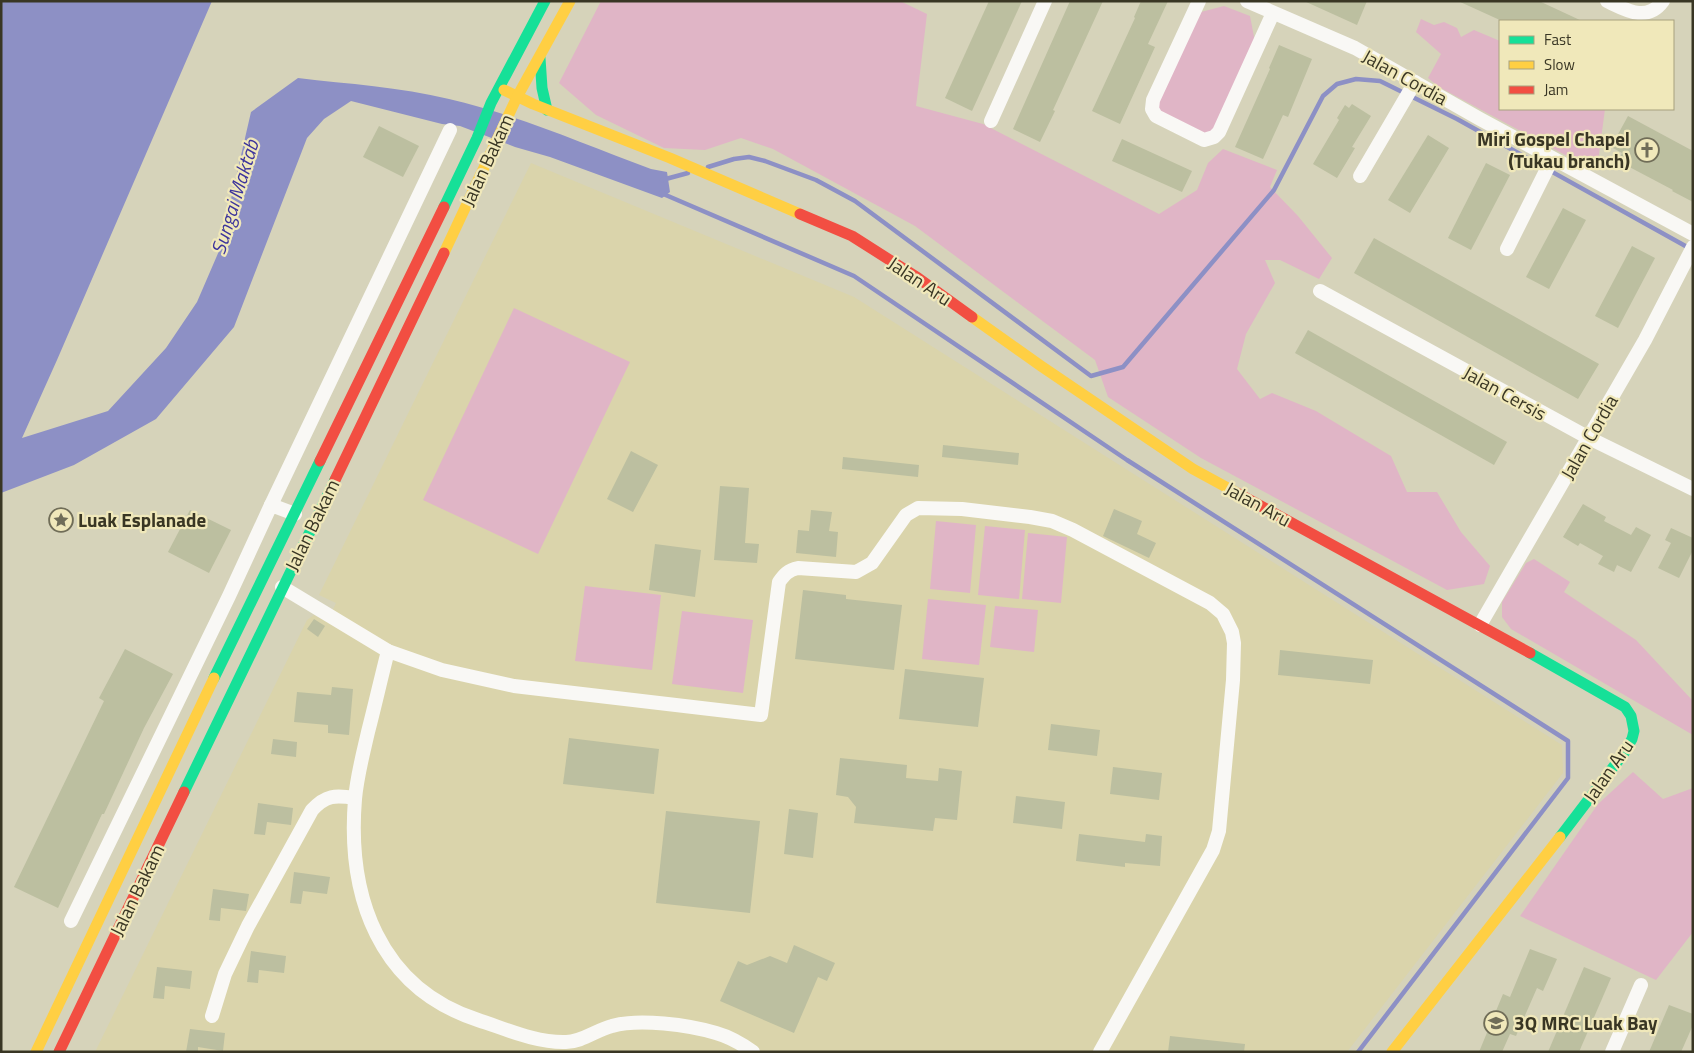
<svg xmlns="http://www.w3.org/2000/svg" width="1694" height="1053" font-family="'Titillium Web',sans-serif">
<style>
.built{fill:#dad4ab}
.green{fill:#e0b5c6}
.water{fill:#8d90c5}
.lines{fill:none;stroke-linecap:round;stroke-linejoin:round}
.stream{stroke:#8d90c5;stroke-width:4.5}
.building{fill:#bcbfa0}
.street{stroke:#f9f8f5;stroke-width:14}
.fast{stroke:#16e098;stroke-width:11}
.slow{stroke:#ffcf43;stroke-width:11}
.jam{stroke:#f24e42;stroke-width:11}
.labels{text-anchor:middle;stroke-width:4.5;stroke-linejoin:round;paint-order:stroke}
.street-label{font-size:19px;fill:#393624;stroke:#f0e8ba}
.poi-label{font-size:19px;font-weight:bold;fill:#393624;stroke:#f0e8ba;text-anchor:start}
.water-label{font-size:20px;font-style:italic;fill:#3c349c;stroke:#f0e8ba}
</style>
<rect width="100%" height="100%" fill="#d6d3ba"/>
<path class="built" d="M531,163L854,297L1562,745L1563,773L1347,1052H95L307,620L314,615L327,622L336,603L319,595Z"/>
<g class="green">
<path d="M601,1H900L927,14L916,106L983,124L1159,214L1197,190L1208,163L1223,149L1277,170L1270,187L1298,216L1332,258L1319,279L1280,260H1265L1275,283L1246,334L1237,369L1260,399L1272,393L1316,411L1391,456L1407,492H1437L1461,532L1490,566L1484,584L1447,590L1201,458L1108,397L1095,360L915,226L773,149L741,138L705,150L664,148L596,115L559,83Z"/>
<path d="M1224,6L1250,16L1255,42L1218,127L1206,135L1159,114L1158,100L1201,12Z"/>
<path d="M1421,19L1434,25L1444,22L1457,28L1461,37L1474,30L1500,41V109H1605L1598,162L1591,169L1439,87L1428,78L1441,54L1416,32Z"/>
<path d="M514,308L630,362L538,554L423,500Z"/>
<path d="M936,521L976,525L970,593L930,589Z"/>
<path d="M985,526L1025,530L1019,599L978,595Z"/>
<path d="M1028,533L1067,537L1061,603L1022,599Z"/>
<path d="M1534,559L1570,582L1564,592L1636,640L1693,701V735L1511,629L1502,617V602L1526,563Z"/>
<path d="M585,586L661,595L652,670L575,661Z"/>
<path d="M928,599L986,605L979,665L922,659Z"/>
<path d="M995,606L1038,610L1034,652L990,647Z"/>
<path d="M682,611L753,620L743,693L672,684Z"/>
<path d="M1633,772L1663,799L1693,788V932L1656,980L1520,916L1598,804Z"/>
</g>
<path class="water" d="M1,1H212L57,360L22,438L108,411L166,348L197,302L219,251L251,112L298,78C348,84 400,87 449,99C518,115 584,144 651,169L667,172L670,192L662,198L550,157L515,147L460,126L442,124L351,101L324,119L307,138L234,327L156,419L74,465L1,493Z"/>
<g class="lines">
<g class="stream">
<path d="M708,167L734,159L749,157L765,161L816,180L855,201L1091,376L1123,367L1274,190L1323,96L1337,84L1356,79L1380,81L1457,119L1689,248"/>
<path d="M662,180L688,173"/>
<path d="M661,193L854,276L1127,460L1568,741V778L1358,1052"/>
</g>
</g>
<g class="building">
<path d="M989,1H1022L972,111L945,98Z"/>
<path d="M1070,1H1103L1053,110L1055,111L1040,142L1013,129Z"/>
<path d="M1141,1H1168L1148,44L1155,47L1120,124L1092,111L1135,18L1134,17Z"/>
<path d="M1304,1H1367L1357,25Z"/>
<path d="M1458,1H1539L1582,21H1502Z"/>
<path d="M1279,45L1312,59L1288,117L1283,115L1263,159L1235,147L1270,69L1269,68Z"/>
<path d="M1352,104L1371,116L1352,147L1355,148L1337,178L1313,164L1339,120L1337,118L1345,105L1349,108Z"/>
<path d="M1628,116L1693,151V202L1672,191L1673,190L1618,161L1622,153L1611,147Z"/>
<path d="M379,126L419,146L403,177L363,157Z"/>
<path d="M1428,135L1449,148L1410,213L1388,200Z"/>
<path d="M1122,139L1192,171L1182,192L1112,161Z"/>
<path d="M1486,163L1510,175L1471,250L1448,238Z"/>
<path d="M1563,208L1586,220L1549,289L1526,277Z"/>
<path d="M1374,238L1599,364L1578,399L1354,273Z"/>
<path d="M1632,246L1655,258L1618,328L1595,316Z"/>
<path d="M1308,330L1507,442L1494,465L1295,353Z"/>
<path d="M943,445L1019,453L1018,465L942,457Z"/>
<path d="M631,451L658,465L633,512L607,499Z"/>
<path d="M843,457L919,465L918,477L842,469Z"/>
<path d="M720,486L749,488L745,543L759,544L757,563L714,560Z"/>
<path d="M1583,504L1606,517L1604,521L1631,535L1636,527L1651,535L1631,572L1617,565L1614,572L1598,564L1603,556L1580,543L1578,546L1563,537Z"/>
<path d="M1114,509L1142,521L1137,534L1156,543L1149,558L1103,536Z"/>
<path d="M190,510L231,530L209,573L168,552Z"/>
<path d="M811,510L832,512L829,531L838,532L836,557L796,553L798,530L809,531Z"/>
<path d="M1671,528L1693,538V550L1679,578L1658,568L1671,543L1665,540Z"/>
<path d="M655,544L701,550L695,597L649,590Z"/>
<path d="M803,590L846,595V599L902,605L894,670L795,659Z"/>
<path d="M314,619L325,626L318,637L307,629Z"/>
<path d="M125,649L173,674L144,728L104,814H102L58,908L14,887L104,701L99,698Z"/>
<path d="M1280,650L1373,660L1370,684L1278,675Z"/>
<path d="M905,669L984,678L978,727L899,719Z"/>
<path d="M332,687L353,689L349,735L328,733V725L294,722L297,692L331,695Z"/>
<path d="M1051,724L1100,730L1097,756L1048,750Z"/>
<path d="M569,738L659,749L654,794L563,784Z"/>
<path d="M273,739L297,742L296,757L271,754Z"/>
<path d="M840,758L907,765L906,778L938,781L939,768L962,771L957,820L935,818L933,831L854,823L856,807L848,797L836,795Z"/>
<path d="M1113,767L1162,773L1159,800L1110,794Z"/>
<path d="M1016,796L1065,802L1062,829L1013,823Z"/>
<path d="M258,803L293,808L291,825L267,822L265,835L254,834Z"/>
<path d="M789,809L818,813L813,858L784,854Z"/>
<path d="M666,811L760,821L750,913L656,903Z"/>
<path d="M1079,834L1145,842L1146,834L1162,836L1160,866L1125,863V867L1076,861Z"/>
<path d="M294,872L330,877L327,894L303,891L301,904L290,903Z"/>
<path d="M213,889L249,894L246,911L221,908L220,921L209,920Z"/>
<path d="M794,945L835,963L827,981L818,977L794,1033L720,1001L738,961L747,965L770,956L787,963Z"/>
<path d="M1530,949L1557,959L1543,991L1537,988L1516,1036L1510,1034L1502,1052H1479L1503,994L1510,997Z"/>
<path d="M251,951L286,956L284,973L259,970L258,983L247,982Z"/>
<path d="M157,967L192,971L190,989L165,986L164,999L153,998Z"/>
<path d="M1584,967L1611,978L1579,1052H1548Z"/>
<path d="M1669,1005L1693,1014V1025L1681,1052H1649Z"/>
<path d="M190,1029L225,1033L223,1051L198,1047V1052H186Z"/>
<path d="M1170,1036L1245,1044L1244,1052H1168Z"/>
</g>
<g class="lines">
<g class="street">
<path d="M1199,1L1153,100L1152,109L1156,116L1204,140L1214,137L1219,132L1273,13"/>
<path d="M1247,1L1355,48L1480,119L1693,234"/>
<path d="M1607,1C1626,10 1647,23 1663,1"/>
<path d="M991,121L1045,1"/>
<path d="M1360,176L1415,82"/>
<path d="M1507,249L1552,159"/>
<path d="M1320,291L1589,438L1693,489"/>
<path d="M271,505L450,130"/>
<path d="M282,587L388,651L442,670L514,686L761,715L779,582C784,575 788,570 798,568L856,572L872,563L906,515L918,508L962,509L1030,517L1052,521L1073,530L1210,603L1223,614L1232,632L1234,643L1233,680L1219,831L1213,850L1100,1052"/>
<path d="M1480,625L1645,340L1693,247"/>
<path d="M388,651C381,678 375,705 368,732C363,754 357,776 355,799C347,896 379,988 478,1020C506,1029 536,1043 566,1042C582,1042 596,1030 612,1026C639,1018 689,1025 716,1033C730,1037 742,1044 753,1052"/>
<path d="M71,921L229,596L271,505L295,514"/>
<path d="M212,1016L225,974L248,926L312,810C326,795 335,795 355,798"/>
<path d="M1612,1052L1641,985"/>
</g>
<g class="fast">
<path d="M540,58L542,88L547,110"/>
<path d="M444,207L477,138L491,103L545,1"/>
<path d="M1530,653L1625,707L1631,716L1634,731L1632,739L1624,753L1560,837"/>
<path d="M214,678L320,461"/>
<path d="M184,792L335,480"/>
</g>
<g class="slow">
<path d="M504,90L533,104L670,158L800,214"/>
<path d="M444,253L517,97L570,1"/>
<path d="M972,317L1041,366L1193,469L1237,493"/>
<path d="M36,1052L214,678"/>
<path d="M1392,1052L1560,837"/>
</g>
<g class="jam">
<path d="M800,214L852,236L918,278L972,317"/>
<path d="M320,461L444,207"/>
<path d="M335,480L444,253"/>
<path d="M1237,493L1530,653"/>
<path d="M59,1052L184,792"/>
</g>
</g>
<defs>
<g id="church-ring" transform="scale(1.25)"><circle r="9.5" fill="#f0e8ba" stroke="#706d58" stroke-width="1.5"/><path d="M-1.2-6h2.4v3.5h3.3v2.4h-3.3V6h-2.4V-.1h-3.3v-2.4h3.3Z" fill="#706d58"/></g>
<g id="sight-ring" transform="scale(1.25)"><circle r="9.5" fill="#f0e8ba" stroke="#706d58" stroke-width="1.5"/><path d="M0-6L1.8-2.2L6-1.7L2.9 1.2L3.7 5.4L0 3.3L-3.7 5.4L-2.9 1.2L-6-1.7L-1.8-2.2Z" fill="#706d58"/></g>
<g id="school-ring" transform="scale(1.25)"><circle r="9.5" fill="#f0e8ba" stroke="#706d58" stroke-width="1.5"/><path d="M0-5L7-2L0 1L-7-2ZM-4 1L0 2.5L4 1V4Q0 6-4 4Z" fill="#706d58"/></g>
</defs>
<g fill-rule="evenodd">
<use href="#church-ring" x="1647" y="150"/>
<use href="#sight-ring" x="61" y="520"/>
<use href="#school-ring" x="1496" y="1023"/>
</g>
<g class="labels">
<g class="street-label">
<text transform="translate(1405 77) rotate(29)" y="7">Jalan Cordia</text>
<text transform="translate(487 160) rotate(-65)" y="7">Jalan Bakam</text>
<text transform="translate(920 281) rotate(34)" y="7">Jalan Aru</text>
<text transform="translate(1505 393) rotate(29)" y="7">Jalan Cersis</text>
<text transform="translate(1589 437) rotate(-60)" y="7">Jalan Cordia</text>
<text transform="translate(1258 504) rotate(29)" y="7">Jalan Aru</text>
<text transform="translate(312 525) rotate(-64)" y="7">Jalan Bakam</text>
<text transform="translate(1608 771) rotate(-55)" y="7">Jalan Aru</text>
<text transform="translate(137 890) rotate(-64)" y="7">Jalan Bakam</text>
</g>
<g class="poi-label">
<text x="1630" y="146" text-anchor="end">Miri Gospel Chapel<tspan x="1630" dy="22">(Tukau branch)</tspan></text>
<text x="78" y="527">Luak Esplanade</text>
<text x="1514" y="1030">3Q MRC Luak Bay</text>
</g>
<g class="water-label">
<text transform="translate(235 197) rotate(-73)" y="7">Sungai Maktab</text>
</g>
</g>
<rect width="1694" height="1053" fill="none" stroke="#393624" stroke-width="5"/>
<rect x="1499" y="20" width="175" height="90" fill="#f0e8ba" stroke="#a7a17e"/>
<rect x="1509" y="36" width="25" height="8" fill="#16e098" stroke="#a7a17e"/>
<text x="1544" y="45" font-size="15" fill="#393624">Fast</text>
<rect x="1509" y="61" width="25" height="8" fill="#ffcf43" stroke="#a7a17e"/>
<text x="1544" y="70" font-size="15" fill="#393624">Slow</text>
<rect x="1509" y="86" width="25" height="8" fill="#f24e42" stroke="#a7a17e"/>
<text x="1544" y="95" font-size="15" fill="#393624">Jam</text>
</svg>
